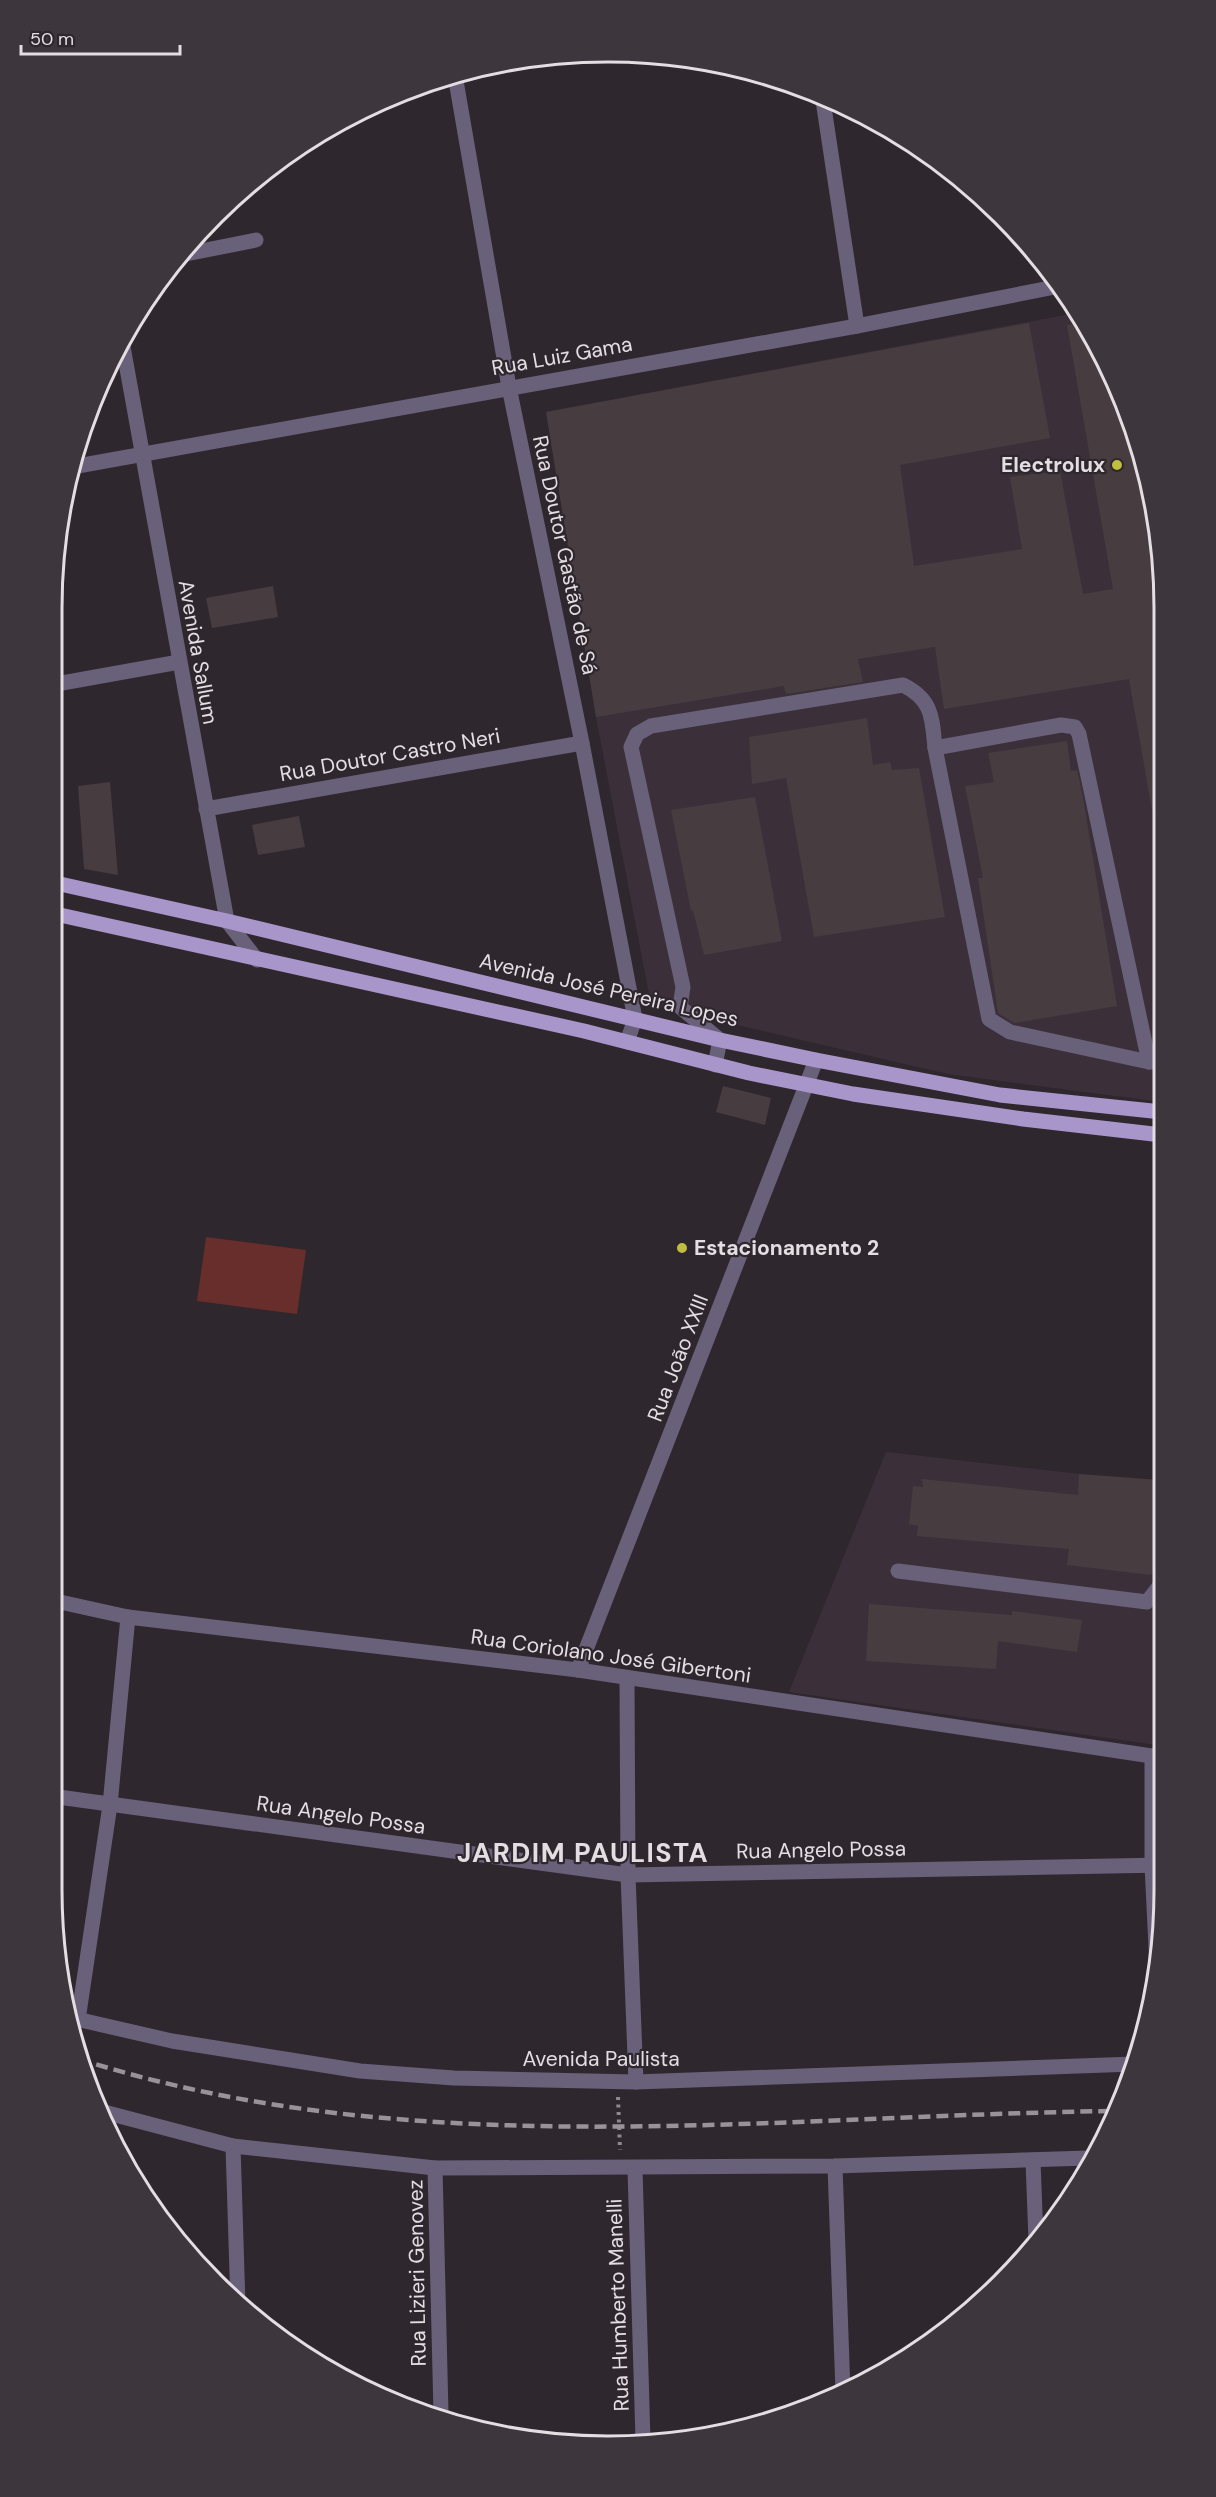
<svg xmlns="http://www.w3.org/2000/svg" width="1216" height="2497" font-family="'DM Sans',sans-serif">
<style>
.built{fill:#3b303a}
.green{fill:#672e2b}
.building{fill:#473c3f}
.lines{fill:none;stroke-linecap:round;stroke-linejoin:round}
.path{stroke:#8f888e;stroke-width:4;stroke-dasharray:3 4.5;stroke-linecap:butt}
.minor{stroke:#69607a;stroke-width:15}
.major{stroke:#a895ca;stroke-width:15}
.rail{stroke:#999298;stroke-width:4.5;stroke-dasharray:12 6;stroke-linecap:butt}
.poi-dot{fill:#c1bd3f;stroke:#2f272e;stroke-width:2}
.labels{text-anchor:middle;stroke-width:4.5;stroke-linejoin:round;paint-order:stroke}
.street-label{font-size:21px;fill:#e4dee3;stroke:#2f272e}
.poi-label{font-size:21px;font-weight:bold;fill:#e4dee3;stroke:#2f272e;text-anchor:end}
.district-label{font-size:27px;font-weight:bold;letter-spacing:1.5px;fill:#e4dee3;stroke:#2f272e}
.rim{fill:none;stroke:#e4dee3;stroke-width:3}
</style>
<rect width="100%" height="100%" fill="#2f272e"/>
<g class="built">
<path d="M1076,313L1122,395L1160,535L1162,1102L948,1074L651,1005L596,717L546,412Z"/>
<path d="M886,1452L1160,1483L1163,1458L1164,1746L789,1692Z"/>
</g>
<path class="green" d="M206,1237L306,1250L297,1314L197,1301Z"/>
<g class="building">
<path d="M1029,323L1050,438L900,465L914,566L1022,549L1010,477L1060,471L1083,594L1113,589L1067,325L1081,323L1122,395L1160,535L1161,809L1152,810L1129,679L944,709L935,647L858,659L863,682L786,694L784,686L596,717L546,412Z"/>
<path d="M273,586L278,617L212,628L206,598Z"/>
<path d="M867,718L873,765L890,762L892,770L919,768L945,917L814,937L786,778L752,784L749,737Z"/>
<path d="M1067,741L1071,771L1077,770L1083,797L1117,1006L1014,1023L998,1013L978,878H983L965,786L994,782L988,753Z"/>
<path d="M110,782L118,875L84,869L78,786Z"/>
<path d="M755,797L782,941L704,955L693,910L691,911L671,810Z"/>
<path d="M299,816L305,847L258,855L252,825Z"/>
<path d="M723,1086L771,1098L765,1125L716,1112Z"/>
<path d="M1079,1474L1160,1480L1153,1547L1164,1548L1162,1571L1153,1570L1151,1575L1067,1565L1069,1549L917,1536L918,1526L909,1524L913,1486L923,1487L922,1479L1078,1495Z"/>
<path d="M869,1604L1012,1615V1611L1082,1620L1077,1652L998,1641L996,1669L866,1661Z"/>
</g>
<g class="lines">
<path class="path" d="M618,2097L620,2150"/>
<g class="minor">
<path d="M455,75L509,387L582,743L635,1019L627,1042"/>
<path d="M822,94L857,326"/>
<path d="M181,255L256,240"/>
<path d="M122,341L227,921L257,960"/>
<path d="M72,467L857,326L1060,286"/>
<path d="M51,685L179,662"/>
<path d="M935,748L1061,725L1075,727L1079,734L1149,1062"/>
<path d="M206,809L582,743"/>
<path d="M715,1065L720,1040L680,1007L683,987L631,747L637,734L651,726L903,685C933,700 932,718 935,748L989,1019L1010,1032L1149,1062H1162"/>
<path d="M898,1571L1147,1602L1164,1580"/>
<path d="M51,1600L128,1617L578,1670L1165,1758"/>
<path d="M578,1670L816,1060"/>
<path d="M627,1679L628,1875L636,2082"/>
<path d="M1152,1756V1865L1157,1968"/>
<path d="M51,1796L628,1875L1165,1865"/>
<path d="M72,2018L172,2041L360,2071L454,2078L636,2082L1134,2064"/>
<path d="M78,2020L110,1805L128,1617"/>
<path d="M104,2112L233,2146L435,2168L835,2166L1088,2158"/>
<path d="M233,2146L238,2305"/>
<path d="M1033,2160L1036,2241"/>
<path d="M835,2166L843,2392"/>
<path d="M435,2168L441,2413"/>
<path d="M635,2169L643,2440"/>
</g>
<g class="major">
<path d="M51,882L227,921L720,1040L816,1060L1000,1095L1162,1112"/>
<path d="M51,913L584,1031L749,1073L853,1094L1023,1119L1162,1135"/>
</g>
<path class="rail" d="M79,2059C414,2166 772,2115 1117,2111"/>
</g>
<g class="poi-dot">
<circle cx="1117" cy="465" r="6"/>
<circle cx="682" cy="1248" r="6"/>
</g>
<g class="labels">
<g class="street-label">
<text transform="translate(562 356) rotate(-10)" y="7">Rua Luiz Gama</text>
<text transform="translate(565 555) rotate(78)" y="7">Rua Doutor Gastão de Sá</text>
<text transform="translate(198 652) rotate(80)" y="7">Avenida Sallum</text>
<text transform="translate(390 755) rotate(-10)" y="7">Rua Doutor Castro Neri</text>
<text transform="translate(609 990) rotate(13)" y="7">Avenida José Pereira Lopes</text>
<text transform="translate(678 1358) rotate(-69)" y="7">Rua João XXIII</text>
<text transform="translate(611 1656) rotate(8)" y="7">Rua Coriolano José Gibertoni</text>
<text transform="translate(341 1815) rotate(8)" y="7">Rua Angelo Possa</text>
<text transform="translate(821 1850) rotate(-1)" y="7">Rua Angelo Possa</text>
<text x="601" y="2066">Avenida Paulista</text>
<text transform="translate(417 2273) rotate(-91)" y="7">Rua Lizieri Genovez</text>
<text transform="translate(618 2305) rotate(-92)" y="7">Rua Humberto Manelli</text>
</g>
<g class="poi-label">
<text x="1105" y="472">Electrolux</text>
<text x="694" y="1255" text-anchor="start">Estacionamento 2</text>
</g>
<g class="district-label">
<text x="583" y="1862">JARDIM PAULISTA</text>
</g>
</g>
<path d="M0 0H1216V2497H0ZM608 62H608A546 546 0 0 1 1154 608V1890A546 546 0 0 1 608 2436H608A546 546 0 0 1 62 1890V608A546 546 0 0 1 608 62Z" fill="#3d363c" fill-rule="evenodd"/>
<path class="rim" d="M608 62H608A546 546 0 0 1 1154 608V1890A546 546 0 0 1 608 2436H608A546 546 0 0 1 62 1890V608A546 546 0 0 1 608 62Z"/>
<path d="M21 45v9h159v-9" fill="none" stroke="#e4dee3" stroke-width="3"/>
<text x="30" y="45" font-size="18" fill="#e4dee3" stroke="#2f272e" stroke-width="4.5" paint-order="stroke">50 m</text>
</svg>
